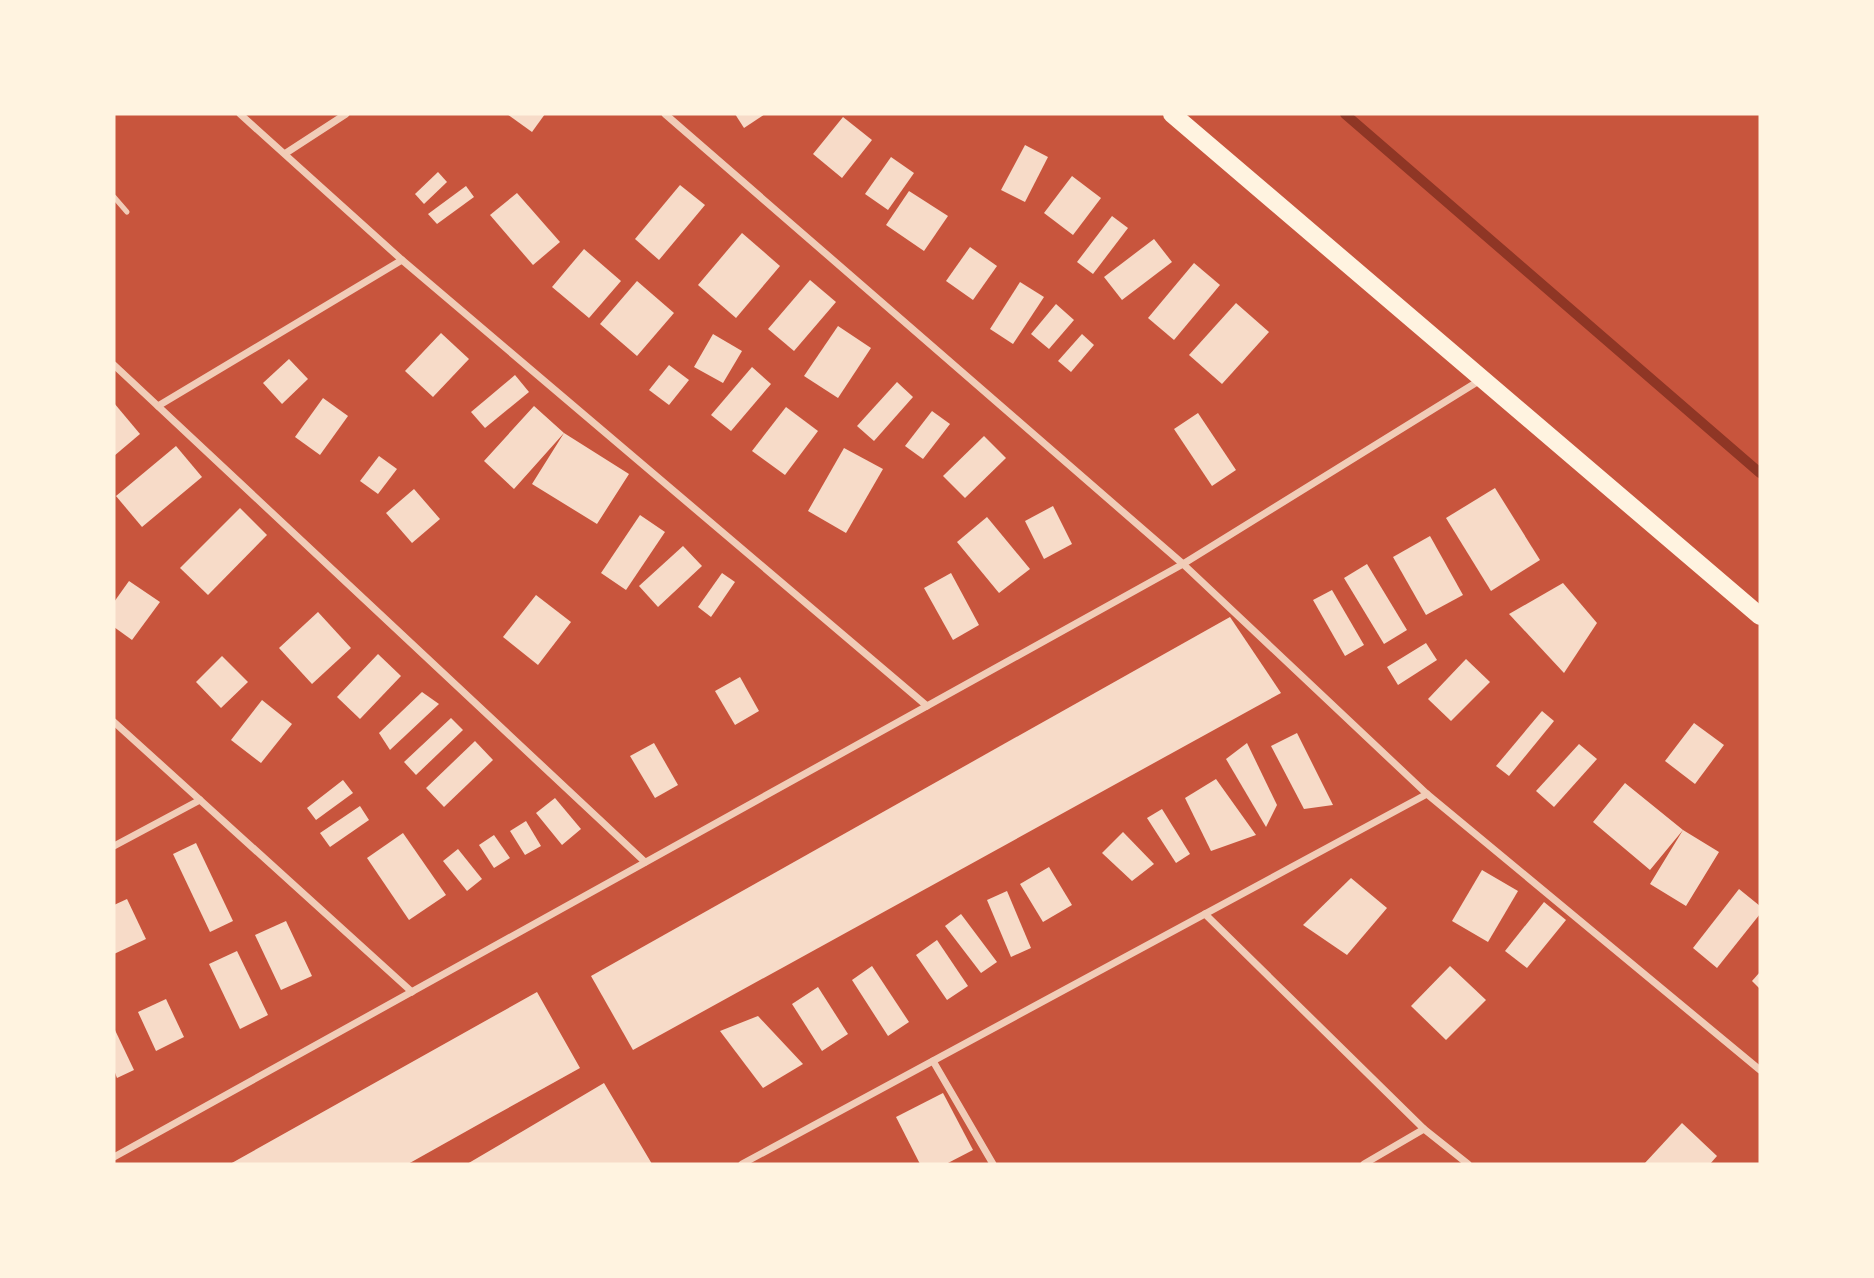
<svg xmlns="http://www.w3.org/2000/svg" width="1874" height="1278" font-family="Rubik,sans-serif">
<style>
.lines{fill:none;stroke-linecap:round;stroke-linejoin:round}
.stream{stroke:#8f3625;stroke-width:10}
.building{fill:#f7dbc8}
.service{stroke:#f1ccb7;stroke-width:5}
.minor{stroke:#f1ccb7;stroke-width:7}
.primary{stroke:#fff3e0;stroke-width:18}
</style>
<rect width="100%" height="100%" fill="#c8553d"/>
<g class="lines">
<path class="stream" d="M1345,114L1760,473"/>
</g>
<g class="building">
<path d="M507,114H545L532,132Z"/>
<path d="M735,114H765L744,128Z"/>
<path d="M843,117L872,140L842,178L813,154Z"/>
<path d="M1025,145L1048,157L1025,202L1001,190Z"/>
<path d="M891,157L914,173L888,210L865,194Z"/>
<path d="M438,172L447,182L424,204L415,194Z"/>
<path d="M1072,176L1101,198L1073,235L1044,213Z"/>
<path d="M680,185L705,205L659,260L635,239Z"/>
<path d="M466,186L474,197L437,224L428,214Z"/>
<path d="M909,191L948,216L924,251L886,225Z"/>
<path d="M517,193L560,242L533,265L490,215Z"/>
<path d="M1112,216L1128,228L1093,274L1077,262Z"/>
<path d="M742,233L780,266L736,318L698,285Z"/>
<path d="M1154,239L1172,262L1122,300L1104,277Z"/>
<path d="M970,247L997,266L973,300L946,281Z"/>
<path d="M584,249L621,281L589,318L552,287Z"/>
<path d="M1194,263L1220,285L1174,340L1148,318Z"/>
<path d="M810,280L836,302L794,351L768,329Z"/>
<path d="M637,281L674,313L637,356L600,324Z"/>
<path d="M1020,282L1044,297L1013,344L990,329Z"/>
<path d="M1236,303L1269,332L1222,384L1189,355Z"/>
<path d="M1056,304L1074,320L1049,349L1031,334Z"/>
<path d="M838,326L871,348L838,398L804,376Z"/>
<path d="M441,333L469,359L433,397L405,371Z"/>
<path d="M713,334L742,351L723,383L694,367Z"/>
<path d="M1082,334L1094,345L1071,372L1058,361Z"/>
<path d="M289,359L308,379L282,404L263,383Z"/>
<path d="M669,365L689,380L669,405L649,390Z"/>
<path d="M752,367L771,384L731,431L711,415Z"/>
<path d="M515,375L529,392L485,428L471,412Z"/>
<path d="M897,382L913,397L874,441L857,426Z"/>
<path d="M323,398L348,416L320,455L295,437Z"/>
<path d="M114,403L140,434L114,456Z"/>
<path d="M534,406L564,433L629,474L597,524L532,484L564,433L514,489L484,461Z"/>
<path d="M786,407L818,431L785,475L752,451Z"/>
<path d="M932,411L950,424L923,459L905,446Z"/>
<path d="M1198,413L1236,470L1212,486L1174,429Z"/>
<path d="M984,436L1006,458L965,498L943,476Z"/>
<path d="M176,446L202,477L142,527L116,496Z"/>
<path d="M844,448L883,469L846,533L808,511Z"/>
<path d="M379,456L397,469L378,494L360,481Z"/>
<path d="M1495,488L1540,560L1491,591L1446,518Z"/>
<path d="M414,489L440,519L412,543L386,513Z"/>
<path d="M1053,506L1072,544L1044,559L1025,521Z"/>
<path d="M240,508L267,535L208,595L180,568Z"/>
<path d="M640,515L665,532L626,590L601,573Z"/>
<path d="M987,517L1030,569L999,593L957,542Z"/>
<path d="M1430,536L1463,595L1426,615L1393,557Z"/>
<path d="M683,546L702,566L658,607L639,586Z"/>
<path d="M1367,564L1407,630L1384,644L1344,578Z"/>
<path d="M722,573L735,582L711,617L698,607Z"/>
<path d="M951,573L979,625L953,640L924,588Z"/>
<path d="M129,581L160,602L132,640L114,627V602Z"/>
<path d="M1563,583L1597,623L1564,673L1509,614Z"/>
<path d="M1332,590L1364,645L1345,656L1313,600Z"/>
<path d="M536,595L571,622L538,665L503,637Z"/>
<path d="M318,612L351,648L312,684L279,648Z"/>
<path d="M1230,617L1281,693L633,1050L591,976Z"/>
<path d="M1426,643L1437,660L1398,685L1387,667Z"/>
<path d="M378,654L401,676L360,719L337,697Z"/>
<path d="M222,656L248,682L221,708L196,682Z"/>
<path d="M1466,659L1490,682L1451,721L1428,699Z"/>
<path d="M740,677L759,711L735,725L715,691Z"/>
<path d="M422,692L439,704L390,750L379,733Z"/>
<path d="M262,700L292,724L261,763L231,740Z"/>
<path d="M1542,711L1554,721L1509,776L1496,766Z"/>
<path d="M451,718L463,730L416,775L404,762Z"/>
<path d="M1694,723L1724,745L1695,784L1665,761Z"/>
<path d="M1297,733L1333,805L1304,809L1271,746Z"/>
<path d="M475,741L493,760L444,807L426,788Z"/>
<path d="M654,743L678,785L655,798L630,756Z"/>
<path d="M1247,743L1277,805L1266,827L1226,759Z"/>
<path d="M1579,744L1597,759L1554,807L1536,791Z"/>
<path d="M1216,779L1256,835L1211,851L1185,798Z"/>
<path d="M343,780L353,793L316,820L307,808Z"/>
<path d="M1625,783L1683,830L1719,852L1686,906L1650,884L1683,830L1650,870L1593,822Z"/>
<path d="M555,798L581,829L562,845L536,813Z"/>
<path d="M360,806L369,820L330,847L320,833Z"/>
<path d="M1162,809L1190,854L1176,863L1147,818Z"/>
<path d="M526,821L541,846L525,855L510,831Z"/>
<path d="M1123,832L1154,864L1132,881L1102,853Z"/>
<path d="M403,833L446,895L409,920L367,858Z"/>
<path d="M494,835L510,858L494,868L479,845Z"/>
<path d="M196,843L233,921L210,932L173,854Z"/>
<path d="M458,849L482,879L467,891L443,861Z"/>
<path d="M1049,867L1072,905L1043,922L1020,884Z"/>
<path d="M1482,870L1518,891L1488,942L1452,921Z"/>
<path d="M1351,878L1387,908L1347,955L1303,925Z"/>
<path d="M1739,889L1760,906V914L1717,968L1693,948Z"/>
<path d="M1007,891L1031,948L1011,957L987,900Z"/>
<path d="M127,899L146,939L114,954V905Z"/>
<path d="M1544,902L1566,920L1527,968L1505,951Z"/>
<path d="M961,914L997,962L981,973L945,926Z"/>
<path d="M286,921L312,976L281,990L255,935Z"/>
<path d="M937,940L968,986L947,1000L916,955Z"/>
<path d="M237,951L268,1015L240,1029L209,964Z"/>
<path d="M872,966L909,1022L888,1036L852,980Z"/>
<path d="M1450,966L1486,1000L1446,1040L1411,1006Z"/>
<path d="M1760,972V989L1752,981Z"/>
<path d="M818,987L848,1034L822,1051L792,1004Z"/>
<path d="M537,992L580,1068L490,1118L408,1164H230Z"/>
<path d="M166,999L184,1037L156,1051L138,1012Z"/>
<path d="M758,1016L803,1064L763,1088L720,1031Z"/>
<path d="M114,1028L134,1070L117,1078L114,1070Z"/>
<path d="M604,1083L652,1164H467L523,1131Z"/>
<path d="M943,1093L973,1150L946,1164H920L896,1117Z"/>
<path d="M1682,1123L1717,1156L1710,1164H1644Z"/>
</g>
<g class="lines">
<path class="service" d="M114,197L127,212"/>
<g class="minor">
<path d="M240,114L402,260L927,706"/>
<path d="M665,114L1183,564L1427,794L1760,1070"/>
<path d="M286,153L346,114"/>
<path d="M114,365L645,862"/>
<path d="M158,406L402,260"/>
<path d="M114,722L412,992"/>
<path d="M114,846L200,800"/>
<path d="M1205,914L1424,1129L1468,1164"/>
<path d="M933,1061L993,1164"/>
<path d="M114,1157L1183,564L1482,379"/>
<path d="M742,1164L1427,794"/>
<path d="M1364,1164L1424,1129"/>
</g>
<path class="primary" d="M1172,114L1760,616"/>
</g>
<rect width="1874" height="1278" fill="none" stroke="#fff3e0" stroke-width="231"/>
</svg>
